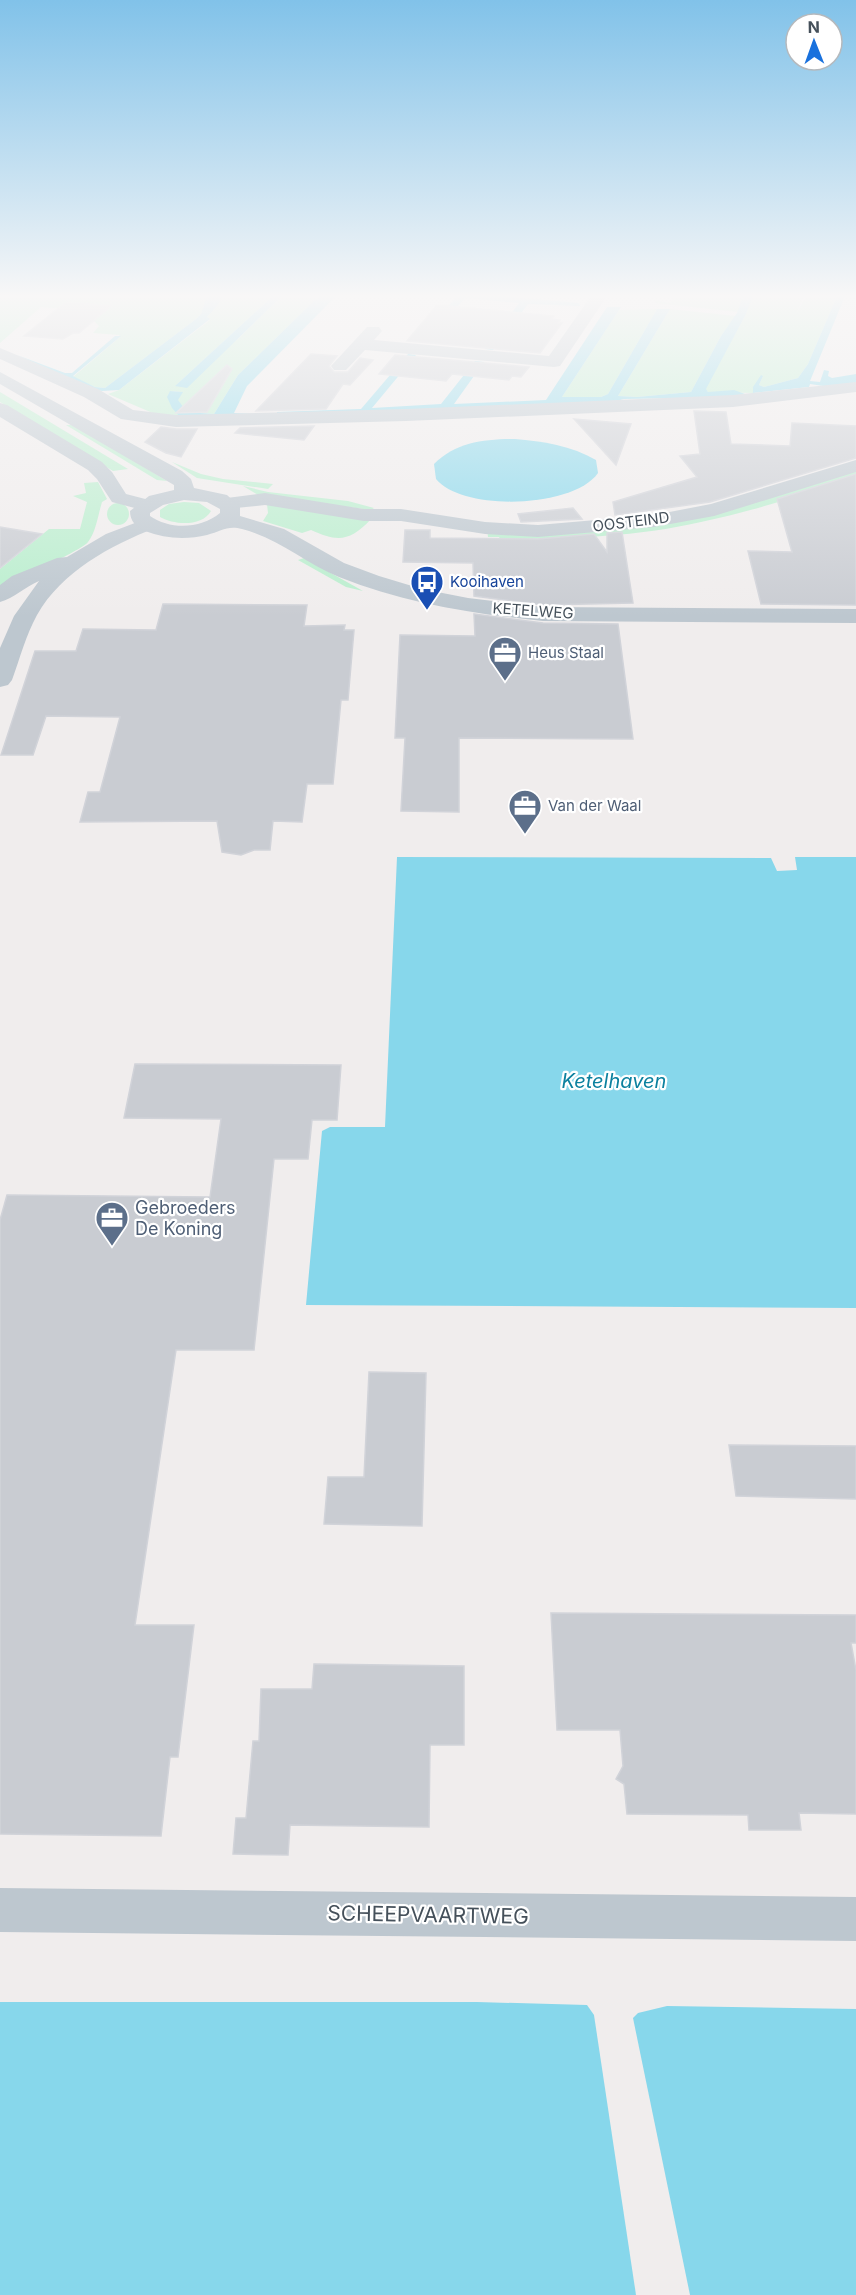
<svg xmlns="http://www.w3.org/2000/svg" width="856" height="2295" font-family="Inter,sans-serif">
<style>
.green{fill:#baeece}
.water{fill:#87d7eb}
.building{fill:#c9ccd2;stroke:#d1d3d9;stroke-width:1.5}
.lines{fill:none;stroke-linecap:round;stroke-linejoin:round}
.minor{fill:#bdc7cf;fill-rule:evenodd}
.tertiary{fill:#bdc7cf;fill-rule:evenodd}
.labels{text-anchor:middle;stroke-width:4.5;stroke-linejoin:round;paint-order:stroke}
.far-street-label{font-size:15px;fill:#45505a;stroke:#fff}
.far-transit-label{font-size:15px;fill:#164399;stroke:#fff;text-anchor:start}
.far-service-label{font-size:15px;fill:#4e5e75;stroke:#fff;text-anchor:start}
.service-label{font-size:18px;fill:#4e5e75;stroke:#fff;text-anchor:start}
.water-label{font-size:20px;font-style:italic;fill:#0c819f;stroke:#fff}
.near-street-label{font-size:21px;fill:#45505a;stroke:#fff}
</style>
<rect width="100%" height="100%" fill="#f0eded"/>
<g class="green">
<path d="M0,296H207L201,314L196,319L105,388L95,387L73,377L120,337L119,335L93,333L99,326C83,308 63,309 41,307L0,343Z"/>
<path d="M223,296H273L175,386L238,339L282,296H319L238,375L214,414L187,412L177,400L182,392L170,391L180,417H162L108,394L119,390L210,320L207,317L218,305Z"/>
<path d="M675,296H745L738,312L655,303V300L670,303Z"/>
<path d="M753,296H804L796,314L806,296H837L808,364L798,378L764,387L759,385L763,376L753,393L708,392L705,389L746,314Z"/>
<path d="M657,309L608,394L601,397H562L619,310Z"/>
<path d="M670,309L736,316L721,336L691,392L637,397L618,396Z"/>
<path d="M0,392L128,469L113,471L0,402Z"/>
<path d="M66,425H75L167,481L157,480Z"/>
<path d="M172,462L201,474L223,479L273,484L268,489L197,478Z"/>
<path d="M856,471V479C804,494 754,511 701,522C636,537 567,539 500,539L499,537H488L487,528L629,526Z"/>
<path d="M98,482L107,499L102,502C98,515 96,532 88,542C81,551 15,580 0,587V569L49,529H80L87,502L73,496L86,493L84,483Z"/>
<path d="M243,486L268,492L348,501L374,508L371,510L258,495Z"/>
<path d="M184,502L199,503L211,511C202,527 174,525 160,517V510L169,504Z"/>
<circle cx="118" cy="514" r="11"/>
<path d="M267,504L371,519C350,542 337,542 311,530L302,533L263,521L268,513Z"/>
<path d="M304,558L363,591L346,587L298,560Z"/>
</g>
<g class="water">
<path d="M207,296H223L218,305L207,317L210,319L119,390L102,391L92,389L17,355L65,373H72L115,336H121L73,376L95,387L105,388L196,319L201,314Z"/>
<path d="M273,296H282L187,388L175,386Z"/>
<path d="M319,296H336L247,386L234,413L256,414L180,417L172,408L167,397L170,391L183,392L178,400L187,412L214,414L238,375Z"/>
<path d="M448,296H502L579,303L580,306L528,304L493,350L485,349L519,303L465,298L426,343L418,342L456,297Z"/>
<path d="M743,296H753L746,314L706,389L708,392L734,390L745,394L738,397L624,399L612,402L277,417V412L361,409L408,354L416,355L372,408L441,404L475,361L484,362L454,404L546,400L607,307H621L562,397H601L608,394L657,309H670L618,396L637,397L691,392L721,336L737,313Z"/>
<path d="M837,296H845L810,381L820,382L824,370L829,371L828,376L832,378L856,374V384L830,387L810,384L809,387L753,393V387L761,375L763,376L759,385L764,387L798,378L808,364Z"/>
<path d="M515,439C542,441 572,446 596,460L598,473C574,508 463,512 436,479L434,464C456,442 485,439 515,439Z"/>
<path d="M397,857L771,858L777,871L797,870L795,857H856V1308L306,1305L322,1131L330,1127H385Z"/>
<path d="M0,2002H477L587,2005L594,2015L636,2295H0Z"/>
<path d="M667,2006L856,2009V2295H690L633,2018L638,2013Z"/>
</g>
<g class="building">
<path d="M66,302L111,306L79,333H73L63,339L24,336Z"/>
<path d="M437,305L554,316L551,319L560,320L558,323H562L540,353L407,341Z"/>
<path d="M311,354L337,356L329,366L334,372H348L360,358L373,360L350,385L343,384L326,409L256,411Z"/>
<path d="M395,355L529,367L521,377L512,376L509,380L452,374L446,381L379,374Z"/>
<path d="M227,365L232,369L207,412L176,413Z"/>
<path d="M694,411L726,412L731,444L790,446L792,423L856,426V458L710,502L615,515L613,502L697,477L680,456L700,454Z"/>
<path d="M574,419L631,424L616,465Z"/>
<path d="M314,426L304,440L235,433L240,428Z"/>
<path d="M161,427L176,429H197L181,457L166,453L145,442Z"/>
<path d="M856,474V605L761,604L748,551L792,552L777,499Z"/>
<path d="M573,508L582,519L521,522L518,514Z"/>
<path d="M0,527L42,534L0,568Z"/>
<path d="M405,530H430V538L538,539L594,534L607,552V533L622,532L633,603L543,605L474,596L473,563L403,562Z"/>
<path d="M163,604L307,605L304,626L345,625L344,630H354L348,700H341L333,784H307L302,822L273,821L270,850H254L241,855L222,852L217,821L80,822L88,792H100L120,717L46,716L33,755H1L35,651H76L83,629L156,630Z"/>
<path d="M474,614L543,623L618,624L633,739L459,738V812L401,811L405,738H395L400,635L475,636Z"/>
<path d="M135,1064L341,1065L337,1120H312L308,1159H274L254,1350H176L135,1625H194L178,1757H170L161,1836L0,1834V1220L7,1195L210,1197L221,1119L124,1118Z"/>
<path d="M369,1372L426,1373L422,1526L324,1524L328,1477H364Z"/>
<path d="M729,1445L856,1446V1499L736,1496Z"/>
<path d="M551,1613L856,1615V1643H851L856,1670V1814L799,1813L801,1830H749L748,1815L627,1814L624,1784L616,1779L623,1766L620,1730H557Z"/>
<path d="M314,1664L464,1666V1745H430L429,1827L290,1825L288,1855L233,1854L236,1818H246L253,1741H259L261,1689H312Z"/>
</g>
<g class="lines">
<g class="minor">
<path d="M591,296H607L560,366L554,367L365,350L346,370H334L331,366L367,327H379L382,331L374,340L549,356Z"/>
<path d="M0,348L98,389L133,410L176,415L406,409L733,395L856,382V392L733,407L406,421L176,427L121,419L84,397L0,359Z"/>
<path d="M0,403L7,405L102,462L112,472L126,494L153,501L156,505L153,509L146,511L112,502L97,479L88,470L0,417Z"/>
<path d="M856,460V472L714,516L654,527L538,537L485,534L401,521H364L265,505L226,509L219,507L216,503L219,499L265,493L364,509H401L485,522L538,525L654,515L711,504Z"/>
<path d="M148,518L155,520L158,524L155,528C110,546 62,571 37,615C26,635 20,658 12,680L8,685L0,687V648L14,616L39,581C25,587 14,598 0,602V585L12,576L57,558L67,557L106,534Z"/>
<path d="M0,1888L856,1897V1941L0,1932Z"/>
</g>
<path class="tertiary" d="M0,372L182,471L191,479L194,488L227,495L240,507V516L284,529L344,563L379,576L422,589L468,598L543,607L856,609V623L543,621C474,614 404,603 339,577C305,563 278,538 242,529C228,525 221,531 207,535C187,540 165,539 145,531C136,527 130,521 130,511L149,496L174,490V485L0,384ZM184,500L207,502L220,509V513C201,529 170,530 150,516V513L163,505Z"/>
</g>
<linearGradient id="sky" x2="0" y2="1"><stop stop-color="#81c2e9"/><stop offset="0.48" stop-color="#f8f7f7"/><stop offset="1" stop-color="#f8f7f7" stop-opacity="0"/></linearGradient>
<rect width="856" height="617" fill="url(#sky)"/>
<defs>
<g id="bus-pin" transform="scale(1.725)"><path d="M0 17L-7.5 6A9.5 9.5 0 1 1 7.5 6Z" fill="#1a4fb4" stroke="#fff"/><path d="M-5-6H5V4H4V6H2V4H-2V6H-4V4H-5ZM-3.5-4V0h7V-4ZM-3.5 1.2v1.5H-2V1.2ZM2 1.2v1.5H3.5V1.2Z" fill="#fff"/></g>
<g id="office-pin" transform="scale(1.725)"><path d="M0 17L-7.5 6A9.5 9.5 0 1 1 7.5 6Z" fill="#5c6f8a" stroke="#fff"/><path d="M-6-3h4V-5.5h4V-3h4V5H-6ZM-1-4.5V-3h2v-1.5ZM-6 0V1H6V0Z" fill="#fff"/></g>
</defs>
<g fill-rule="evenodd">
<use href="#bus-pin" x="427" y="582"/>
<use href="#office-pin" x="505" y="653"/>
<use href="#office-pin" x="525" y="806"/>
<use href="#office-pin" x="112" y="1218"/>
</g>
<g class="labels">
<g class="far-street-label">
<text transform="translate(631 522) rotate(-7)" y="5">OOSTEIND</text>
<text transform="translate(533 611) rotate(4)" y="5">KETELWEG</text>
</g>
<g class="far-transit-label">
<text x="450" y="587">Kooihaven</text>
</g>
<g class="far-service-label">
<text x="528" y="658">Heus Staal</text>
<text x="548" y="811">Van der Waal</text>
</g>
<g class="service-label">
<text x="135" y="1214">Gebroeders<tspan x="135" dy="21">De Koning</tspan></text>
</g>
<g class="water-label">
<text x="614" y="1088">Ketelhaven</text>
</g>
<g class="near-street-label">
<text transform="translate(428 1915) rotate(1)" y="7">SCHEEPVAARTWEG</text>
</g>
</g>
<g transform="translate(814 42) rotate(359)"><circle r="28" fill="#ffffff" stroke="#b5b9bd" stroke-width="1.5"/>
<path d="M0-4.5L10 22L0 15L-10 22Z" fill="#1971dd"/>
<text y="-9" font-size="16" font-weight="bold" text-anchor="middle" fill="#45505a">N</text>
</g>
</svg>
